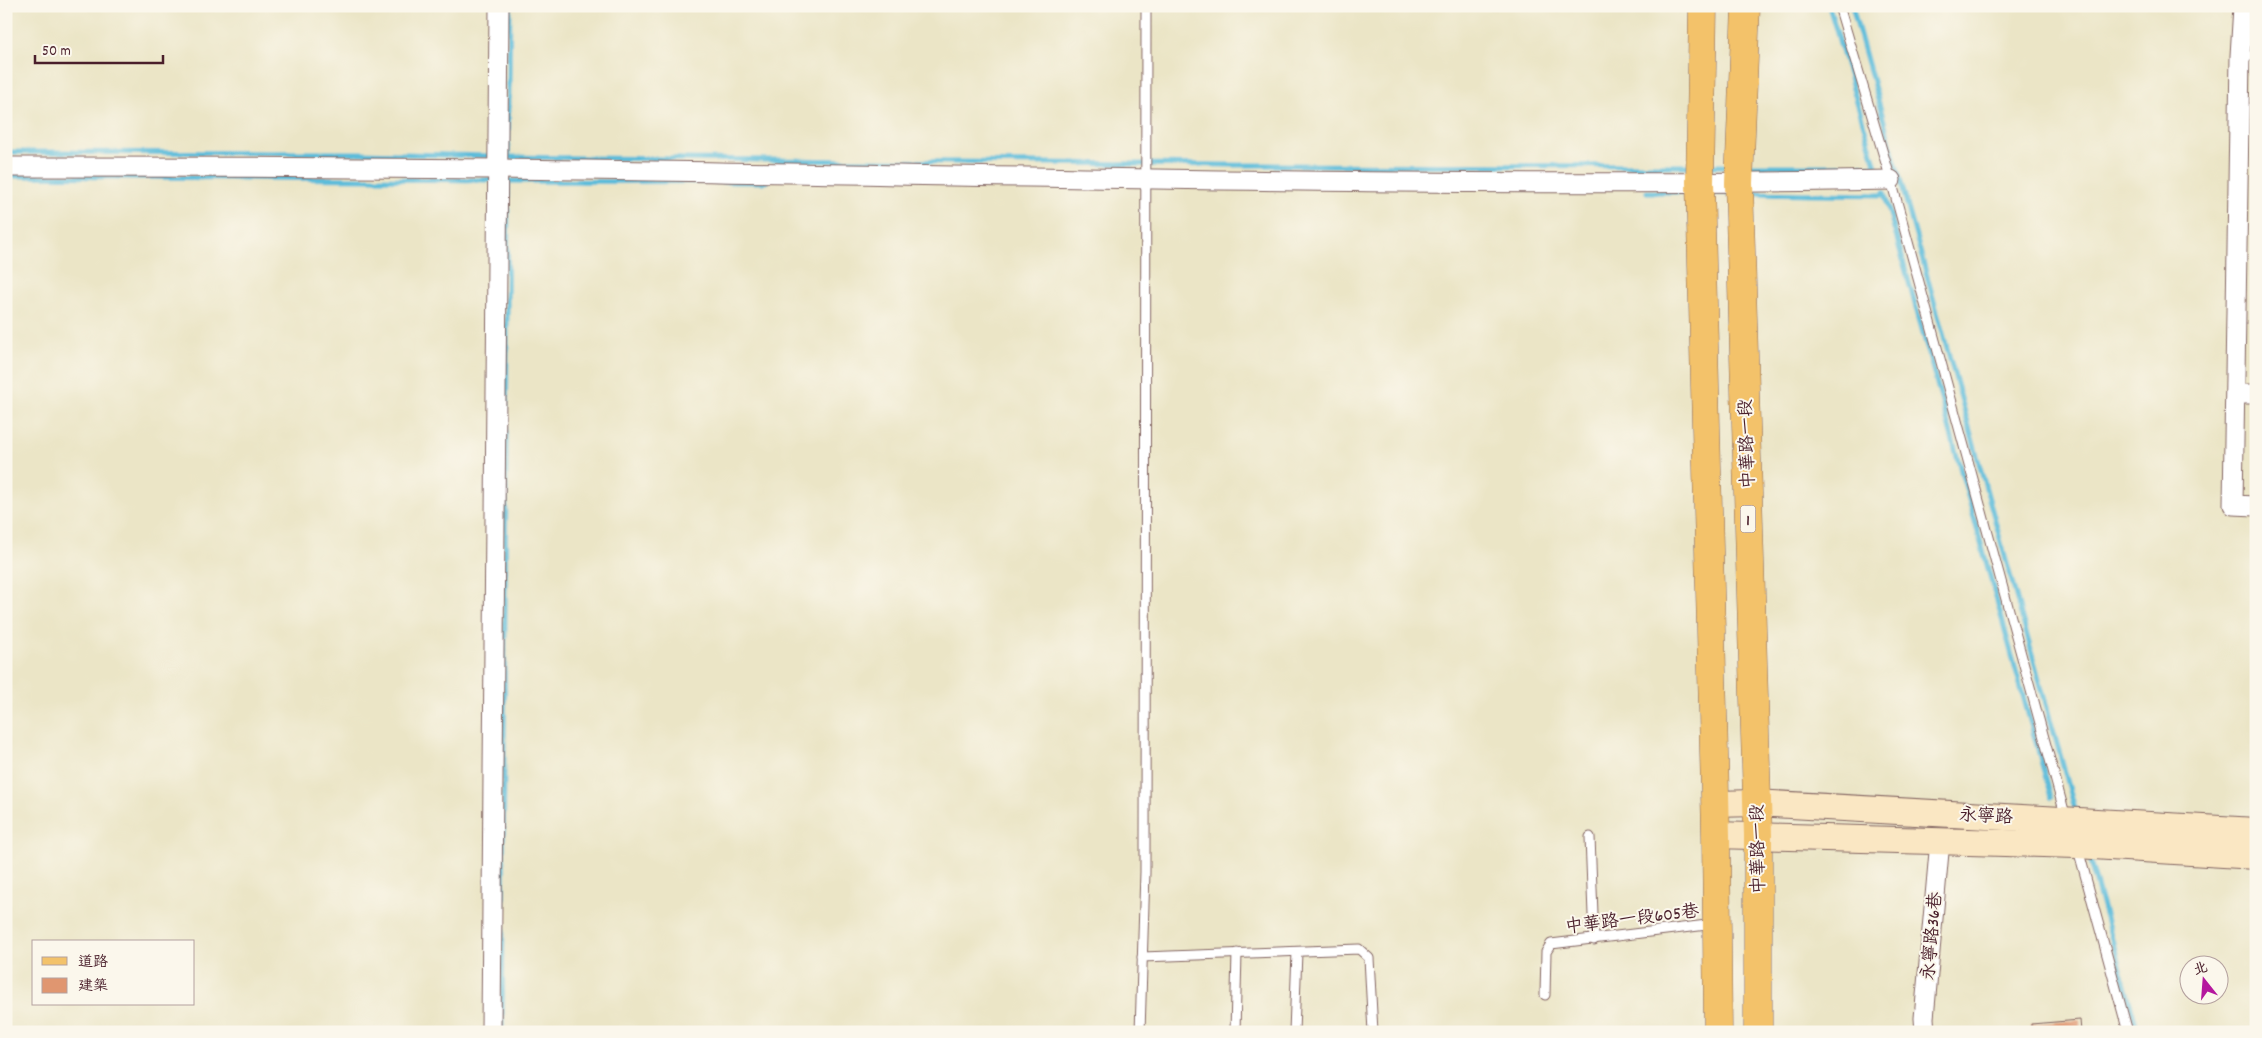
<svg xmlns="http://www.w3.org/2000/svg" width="2262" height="1038" font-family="Dekko,'LXGW WenKai TC',sans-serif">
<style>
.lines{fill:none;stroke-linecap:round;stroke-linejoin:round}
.stream{stroke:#5cbcda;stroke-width:5}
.building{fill:#e09670}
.lane-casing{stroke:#826461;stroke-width:11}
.street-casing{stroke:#826461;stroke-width:21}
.secondary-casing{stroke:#826461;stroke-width:28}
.primary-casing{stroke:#826461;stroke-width:29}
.lane{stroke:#fff;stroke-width:9}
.street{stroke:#fff;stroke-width:19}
.secondary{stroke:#fae7c3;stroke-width:26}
.primary{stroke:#f3c26a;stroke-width:28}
.labels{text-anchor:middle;stroke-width:4;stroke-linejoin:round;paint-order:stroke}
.shield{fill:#fbf7ec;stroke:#7f6065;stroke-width:1}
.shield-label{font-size:16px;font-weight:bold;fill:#4a1f2b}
.street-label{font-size:18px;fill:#4a1f2b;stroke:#fbf7ec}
</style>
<rect width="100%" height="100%" fill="#fbf7ec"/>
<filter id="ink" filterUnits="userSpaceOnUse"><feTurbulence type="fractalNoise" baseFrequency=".02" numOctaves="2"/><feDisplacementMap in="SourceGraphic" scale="10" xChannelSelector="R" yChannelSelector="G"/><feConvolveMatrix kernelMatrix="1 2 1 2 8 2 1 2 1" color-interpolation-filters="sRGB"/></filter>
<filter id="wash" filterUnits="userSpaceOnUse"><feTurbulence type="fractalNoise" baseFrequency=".0096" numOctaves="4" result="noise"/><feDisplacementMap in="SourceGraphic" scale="20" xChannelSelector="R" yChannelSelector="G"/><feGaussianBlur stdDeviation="1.12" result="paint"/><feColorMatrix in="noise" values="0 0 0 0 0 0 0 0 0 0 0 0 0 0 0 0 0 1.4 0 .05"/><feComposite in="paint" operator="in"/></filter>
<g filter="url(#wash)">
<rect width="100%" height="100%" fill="#ebe5c6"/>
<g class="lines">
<g class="stream">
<path d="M1829,6L1879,177"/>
<path d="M1852,6L2076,812"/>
<path d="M6,152L360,153L493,156"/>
<path d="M502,157L1230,165L1693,166"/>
<path d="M508,158L510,6"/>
<path d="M1709,166H1731"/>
<path d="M1747,166H1876"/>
<path d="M6,176L494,180"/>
<path d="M502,181L766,182"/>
<path d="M1647,192H1691"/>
<path d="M1884,192L2051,797"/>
<path d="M1707,193H1731"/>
<path d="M1747,193L1884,195"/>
<path d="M2088,854L2138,1032"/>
<path d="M502,1032L508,179"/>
</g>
</g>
<g id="blocks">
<path class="building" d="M2080,1020L2081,1032H2031V1024Z"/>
</g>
</g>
<g filter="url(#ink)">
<use href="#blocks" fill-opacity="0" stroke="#826461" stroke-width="1"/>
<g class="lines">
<g class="lane-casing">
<g id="lane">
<path d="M1839,6L1891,180L2066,818"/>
<path d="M2240,56H2256"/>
<path d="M1590,837L1594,940"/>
<path d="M2078,849L2128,1032"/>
<path d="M1142,957L1359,949L1369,958L1373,1032"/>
<path d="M1545,995L1546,952L1551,944L1715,924"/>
<path d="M1140,1032L1145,872L1146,6"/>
<path d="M1235,1032L1237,953"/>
<path d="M1294,1032L1297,952"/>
</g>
</g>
<g class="street-casing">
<g id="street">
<path d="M2243,6L2240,56L2233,505L2256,506"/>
<path d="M6,167C170,167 335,167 499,169C963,174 1427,189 1891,180"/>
<path d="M2236,394H2256"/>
<path d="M491,1032L499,6"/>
<path d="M1925,1032L1924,1018L1940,841"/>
</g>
</g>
<g class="secondary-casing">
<g id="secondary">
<path d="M1715,804L1756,803L2256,831"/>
<path d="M1716,835L2077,845L2256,856"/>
</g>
</g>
<g class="primary-casing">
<g id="primary">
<path d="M1703,6L1700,182L1716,835L1718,1032"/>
<path d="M1746,6L1739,183L1758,835V1032"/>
</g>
</g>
<use href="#lane" class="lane"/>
<use href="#street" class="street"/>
<use href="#secondary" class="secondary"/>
<use href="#primary" class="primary"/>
</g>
</g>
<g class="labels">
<rect class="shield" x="1740.5" y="505.5" width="15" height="27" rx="4"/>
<g class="shield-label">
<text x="1748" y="525">1</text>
</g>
<g class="street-label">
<text transform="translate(1746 444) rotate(-92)" y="6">中華路一段</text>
<text transform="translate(1986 815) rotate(3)" y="6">永寧路</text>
<text transform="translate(1757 849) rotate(-91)" y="6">中華路一段</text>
<text transform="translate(1632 918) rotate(-7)" y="6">中華路一段605巷</text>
<text transform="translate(1931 936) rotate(-85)" y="6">永寧路36巷</text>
</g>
</g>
<rect width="2262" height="1038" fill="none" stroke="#fbf7ec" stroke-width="25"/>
<rect x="32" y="940" width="162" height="65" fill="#fbf7ec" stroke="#b4a19f"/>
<rect x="42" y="957" width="25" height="8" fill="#f3c26a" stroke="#b4a19f"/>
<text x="78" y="966" font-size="15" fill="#4a1f2b">道路</text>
<rect x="42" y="978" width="25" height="15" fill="#e09670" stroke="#b4a19f"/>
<text x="78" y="990" font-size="15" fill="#4a1f2b">建築</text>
<g transform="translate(2204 980) rotate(343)"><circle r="24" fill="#fbf7ec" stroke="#b4a19f"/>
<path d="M0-4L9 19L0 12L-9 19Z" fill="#b5179e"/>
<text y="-8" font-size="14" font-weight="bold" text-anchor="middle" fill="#4a1f2b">北</text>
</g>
<path d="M35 55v8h128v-8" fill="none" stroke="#4a1f2b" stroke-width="2.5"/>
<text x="42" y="55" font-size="15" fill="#4a1f2b" stroke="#fbf7ec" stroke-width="4" paint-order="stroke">50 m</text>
</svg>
